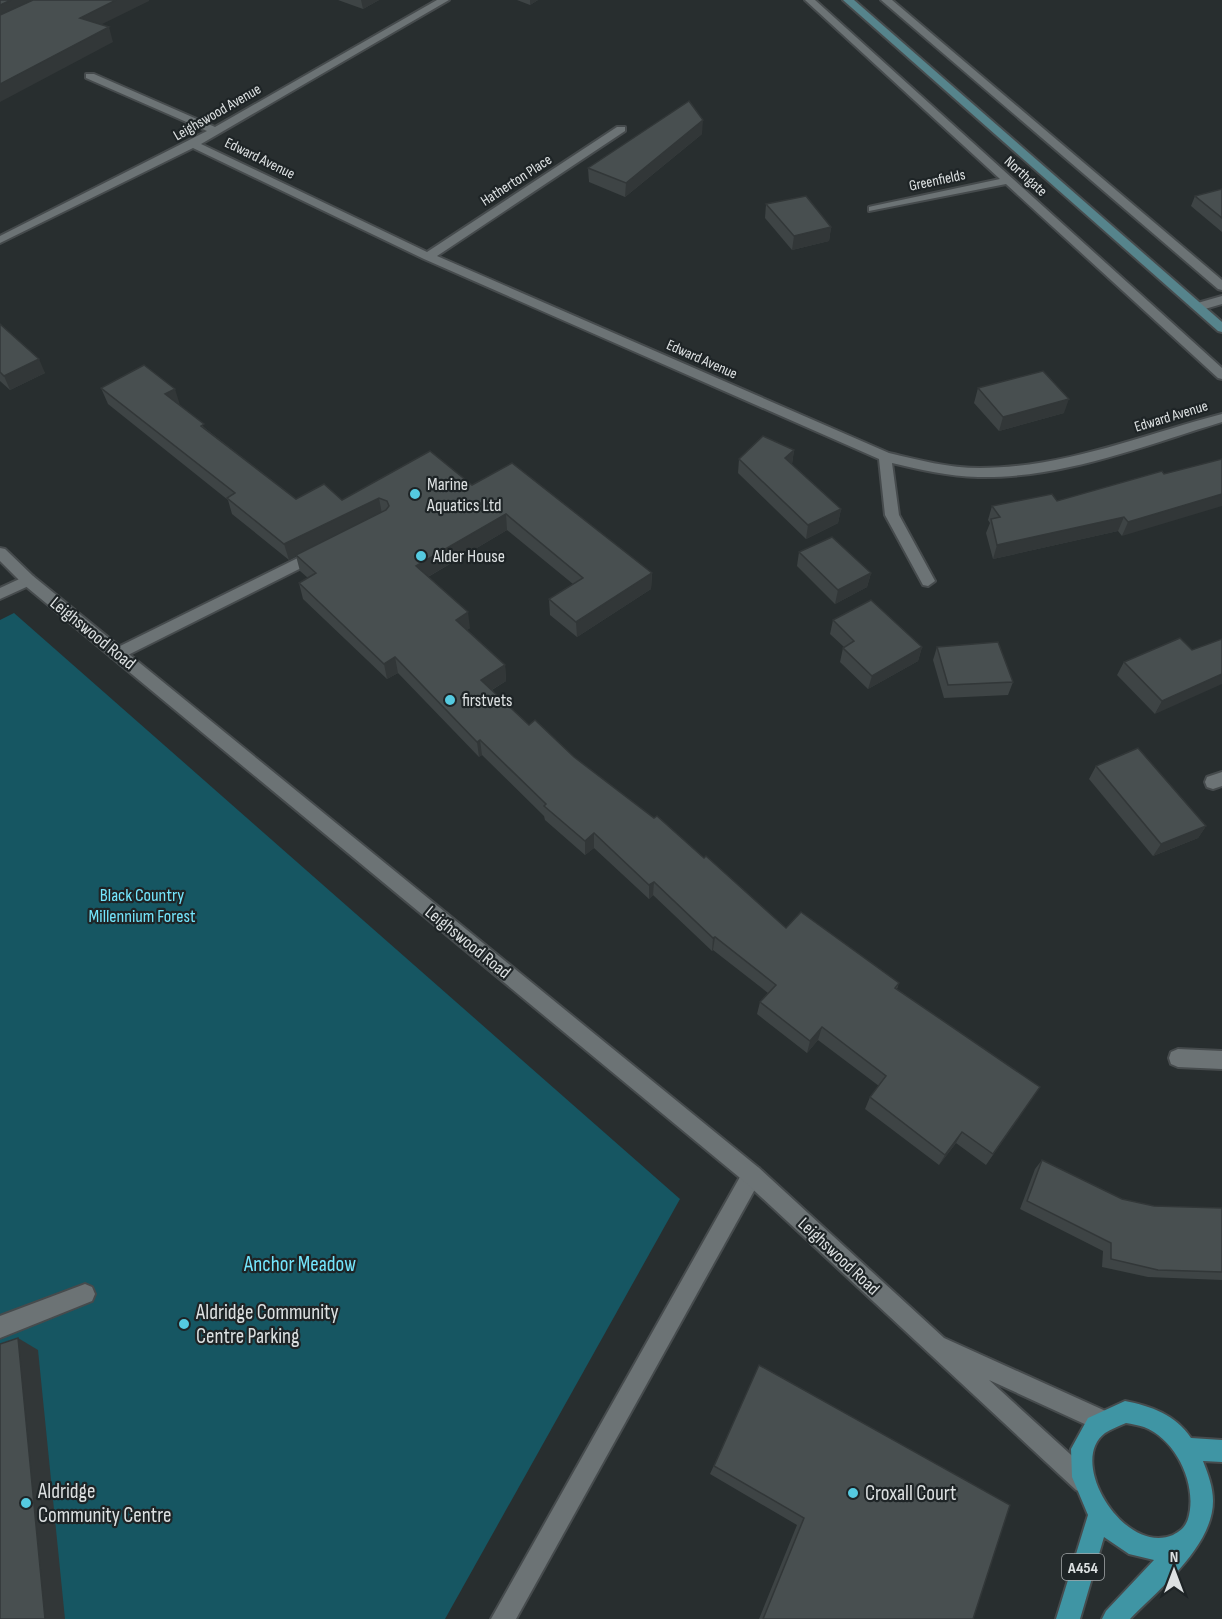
<svg xmlns="http://www.w3.org/2000/svg" width="1222" height="1619" font-family="'Sofia Sans Condensed',sans-serif">
<style>
.green{fill:#165662}
.lines{fill:none;stroke-linecap:round;stroke-linejoin:round}
.service-casing{stroke:#464b4d;stroke-width:4}
.minor-casing{stroke:#464b4d;stroke-width:4}
.tertiary-casing{stroke:#464b4d;stroke-width:4}
.secondary-casing{stroke:#464b4d;stroke-width:4}
.primary-casing{stroke:#464b4d;stroke-width:4}
.service{fill:#6c7375;fill-rule:evenodd}
.minor{fill:#6c7375;fill-rule:evenodd}
.tertiary{fill:#6c7375;fill-rule:evenodd}
.secondary{fill:#56848c;fill-rule:evenodd}
.primary{fill:#3f95a4;fill-rule:evenodd}
.wall{fill:#3e4445}
.shaded-wall{fill:#323738}
.building{fill:#484f50;stroke:#323738;stroke-width:1.5}
.poi-dot{fill:#55cae0;stroke:#1e2426;stroke-width:2}
.labels{text-anchor:middle;stroke-width:4.5;stroke-linejoin:round;paint-order:stroke}
.far-street-label{font-size:15px;fill:#dde1e2;stroke:#1e2426}
.shield{fill:#1e2426;stroke:#a4a8aa;stroke-width:1.5}
.shield-label{font-size:16px;font-weight:bold;fill:#dde1e2}
.poi-label{font-size:18px;fill:#dde1e2;stroke:#1e2426;text-anchor:start}
.street-label{font-size:18px;fill:#dde1e2;stroke:#1e2426}
.park-label{font-size:18px;fill:#74e6fd;stroke:#1e2426}
.near-park-label{font-size:21px;fill:#74e6fd;stroke:#1e2426}
.near-poi-label{font-size:21px;fill:#dde1e2;stroke:#1e2426;text-anchor:start}
</style>
<rect width="100%" height="100%" fill="#282e2f"/>
<path class="green" d="M14,613L680,1199L445,1619H0V620Z"/>
<g class="lines">
<g class="service-casing">
<g id="service">
<path d="M318,548L325,553L323,557L122,658H112L109,654L112,650Z"/>
<path d="M752,1165L759,1168L762,1175L759,1182L516,1619H491L745,1168Z"/>
<path d="M85,1284L92,1287L95,1294L92,1301L0,1338V1316Z"/>
</g>
</g>
<g class="minor-casing">
<g id="minor">
<path d="M437,0H449L201,144L427,252L617,127H625V131L437,256L889,453C919,460 948,468 980,468C1064,468 1142,435 1222,414V422C1143,446 1061,479 978,477C948,476 921,470 892,463L899,515L935,581L928,586L923,585L885,515L879,459L424,259L193,148L0,243V236L207,131L86,78V74H94L215,127Z"/>
<path d="M805,0H815L1222,368V379L1218,378L1006,184L869,211V207L873,206L1000,179Z"/>
<path d="M881,0H892L1222,280V290L1218,289Z"/>
<path d="M1222,296V304L1198,311L1192,307L1194,304Z"/>
<path d="M28,575L33,576L35,580L33,584L0,599V588Z"/>
<path d="M1222,772V786L1213,789L1207,787L1205,782L1207,777Z"/>
<path d="M1178,1049L1222,1051V1069L1178,1067L1171,1064L1169,1058L1171,1052Z"/>
</g>
</g>
<g class="tertiary-casing">
<path id="tertiary" d="M0,548L5,549L33,576L759,1168L944,1338L1110,1413L1113,1421L1110,1429L1102,1432L989,1380L1092,1474L1095,1482L1092,1490L1084,1493L1076,1490L745,1182L23,584L0,561Z"/>
</g>
<g class="secondary-casing">
<path id="secondary" d="M843,0H854L1222,322V332L1218,331Z"/>
</g>
<g class="primary-casing">
<path id="primary" d="M1125,1401C1151,1406 1176,1415 1191,1438L1222,1440V1462L1203,1461C1208,1474 1213,1487 1213,1501C1213,1546 1160,1588 1130,1619H1102L1106,1611L1154,1560L1129,1554L1104,1537L1080,1619H1056L1088,1515L1072,1477L1071,1449L1088,1418ZM1126,1423C1132,1424 1138,1425 1144,1427C1177,1440 1198,1486 1188,1519C1185,1528 1180,1531 1173,1535C1125,1556 1066,1462 1105,1433C1111,1429 1119,1426 1126,1423Z"/>
</g>
<use href="#service" class="service"/>
<use href="#minor" class="minor"/>
<use href="#tertiary" class="tertiary"/>
<use href="#secondary" class="secondary"/>
<use href="#primary" class="primary"/>
</g>
<g class="wall">
<path d="M338,0H379L363,9Z"/>
<path d="M517,0H538L530,5Z"/>
<path d="M702,134L625,197L589,182L588,168Z"/>
<path d="M1222,189V232L1191,206L1195,196Z"/>
<path d="M766,204L831,227L829,241L792,250L765,218Z"/>
<path d="M0,324L45,373L10,390L0,381Z"/>
<path d="M101,388L180,405L206,429L296,499L342,500L472,485L652,573L651,589L577,637L550,615L549,599L573,584L507,530L428,577L470,628L467,630L505,665L506,681L492,690L529,725L574,757L704,858L786,928L899,983L897,989L1040,1087L986,1165L956,1143L939,1165L865,1109L870,1097L879,1086L818,1040L807,1053L757,1014L760,1002L768,993L713,950L712,951L653,895L649,899L594,848L585,855L545,820L544,816L482,755L479,757L398,673L387,679L303,599L299,583L308,578L300,571L296,556L289,560L232,514L228,500L108,404Z"/>
<path d="M978,388L1064,413L999,431L974,403Z"/>
<path d="M794,450L792,464L841,509L838,523L806,539L738,473L739,459Z"/>
<path d="M1162,471L1122,536L1118,531L993,559L986,533L990,523L988,520L992,506L1057,501Z"/>
<path d="M799,552L871,573L867,587L835,604L797,566Z"/>
<path d="M833,620L922,647L918,661L868,689L840,662L843,648L844,647L830,634Z"/>
<path d="M937,647L1013,682L1008,695L944,698L933,660Z"/>
<path d="M1192,650L1155,714L1117,675L1124,662Z"/>
<path d="M1096,766L1206,826L1198,838L1153,856L1089,779Z"/>
<path d="M1042,1160L1122,1199L1154,1206L1222,1208V1280L1148,1277L1102,1267L1103,1251L1020,1209L1035,1169Z"/>
<path d="M759,1365L973,1619H759L797,1525L710,1474Z"/>
</g>
<g class="shaded-wall">
<path d="M11,0H49L0,23V5Z"/>
<path d="M116,0H149V1L84,33L80,18Z"/>
<path d="M361,0H379L363,9Z"/>
<path d="M530,0H538L530,5Z"/>
<path d="M109,27L113,42L0,102V84Z"/>
<path d="M703,120L702,134L625,197L626,183Z"/>
<path d="M831,227L829,241L792,250L794,236Z"/>
<path d="M39,359L45,373L10,390L4,376Z"/>
<path d="M175,389L180,405L170,411L165,394Z"/>
<path d="M1069,399L1064,413L999,431L1003,417Z"/>
<path d="M794,450L792,464L785,458Z"/>
<path d="M1222,494V506L1122,536L1128,522Z"/>
<path d="M379,498L382,514L296,555V556L289,560L284,544Z"/>
<path d="M841,509L838,523L806,539L808,525Z"/>
<path d="M506,514L507,530L419,582L416,566Z"/>
<path d="M1124,517L1118,531L993,559L997,545Z"/>
<path d="M652,573L651,589L577,637L576,622Z"/>
<path d="M871,573L867,587L835,604L838,590Z"/>
<path d="M468,612L470,628L458,636L456,620Z"/>
<path d="M922,647L918,661L868,689L872,676Z"/>
<path d="M395,657L398,673L387,679L384,664Z"/>
<path d="M505,665L506,681L483,695L481,680Z"/>
<path d="M1222,674V684L1155,714L1162,701Z"/>
<path d="M480,740L482,755L479,757L477,742Z"/>
<path d="M1206,826L1198,838L1153,856L1161,844Z"/>
<path d="M594,833V848L585,855V841Z"/>
<path d="M654,882L653,895L649,899V885Z"/>
<path d="M715,937L713,950L712,951L713,938Z"/>
<path d="M822,1027L818,1040L807,1053L810,1041Z"/>
<path d="M962,1132L956,1143L939,1165L945,1155Z"/>
<path d="M18,1338L38,1350L65,1619H45Z"/>
</g>
<g class="building">
<path d="M0,0H11L0,5Z"/>
<path d="M33,0H116L80,18L109,27L0,84V15Z"/>
<path d="M689,101L703,120L626,183L588,168Z"/>
<path d="M1222,189V218L1195,196Z"/>
<path d="M806,196L831,227L794,236L766,204Z"/>
<path d="M0,324L39,359L4,376L0,372Z"/>
<path d="M144,365L175,389L165,394L204,424L201,426L296,499L324,484L342,500L430,451L472,485L512,463L652,573L576,622L549,599L583,578L506,514L416,566L468,612L456,620L505,665L481,680L529,725L535,720L574,757L654,818L657,816L704,858L706,856L786,928L801,912L899,983L895,988L1040,1087L993,1154L962,1132L945,1155L870,1097L886,1076L822,1027L810,1041L760,1002L776,985L715,937L713,938L654,882L649,885L594,833L585,841L544,806L546,804L480,740L477,742L395,657L384,664L299,583L316,573L296,555L386,510L389,506L387,501L379,498L284,544L227,498L235,493L101,388Z"/>
<path d="M1043,371L1069,399L1003,417L978,388Z"/>
<path d="M763,436L794,450L785,458L841,509L808,525L739,459Z"/>
<path d="M1222,459V494L1128,522L1124,517L997,545L991,519L1000,517L992,506L1052,494L1057,501L1162,471L1164,474Z"/>
<path d="M832,537L871,573L838,590L799,552Z"/>
<path d="M871,600L922,647L872,676L843,648L854,641L833,620Z"/>
<path d="M1180,638L1192,650L1222,639V674L1162,701L1124,662Z"/>
<path d="M998,642L1013,682L948,685L937,647Z"/>
<path d="M1138,748L1206,826L1161,844L1096,766Z"/>
<path d="M1042,1160L1122,1199L1154,1206L1222,1208V1272L1158,1270L1111,1259V1243L1027,1201Z"/>
<path d="M18,1338L45,1619H0V1344Z"/>
<path d="M759,1365L1010,1505L973,1619H763L804,1518L714,1466Z"/>
</g>
<g class="poi-dot">
<circle cx="415" cy="494" r="6"/>
<circle cx="421" cy="556" r="6"/>
<circle cx="450" cy="700" r="6"/>
<circle cx="184" cy="1324" r="6"/>
<circle cx="853" cy="1493" r="6"/>
<circle cx="26" cy="1503" r="6"/>
</g>
<g class="labels">
<g class="far-street-label">
<text transform="translate(217 112) rotate(-30)" y="5">Leighswood Avenue</text>
<text transform="translate(260 158) rotate(26)" y="5">Edward Avenue</text>
<text transform="translate(1026 176) rotate(42)" y="5">Northgate</text>
<text transform="translate(516 180) rotate(-33)" y="5">Hatherton Place</text>
<text transform="translate(937 180) rotate(-12)" y="5">Greenfields</text>
<text transform="translate(702 359) rotate(24)" y="5">Edward Avenue</text>
<text transform="translate(1171 416) rotate(-17)" y="5">Edward Avenue</text>
</g>
<rect class="shield" x="1062" y="1554" width="42" height="26" rx="4.5"/>
<g class="shield-label">
<text x="1083" y="1573">A454</text>
</g>
<g class="poi-label">
<text x="427" y="490">Marine<tspan x="427" dy="21">Aquatics Ltd</tspan></text>
<text x="433" y="562">Alder House</text>
<text x="462" y="706">firstvets</text>
</g>
<g class="street-label">
<text transform="translate(93 633) rotate(39)" y="6">Leighswood Road</text>
<text transform="translate(468 942) rotate(39)" y="6">Leighswood Road</text>
<text transform="translate(839 1256) rotate(43)" y="6">Leighswood Road</text>
</g>
<g class="park-label">
<text x="142" y="901">Black Country<tspan x="142" dy="21">Millennium Forest</tspan></text>
</g>
<g class="near-park-label">
<text x="300" y="1271">Anchor Meadow</text>
</g>
<g class="near-poi-label">
<text x="196" y="1319">Aldridge Community<tspan x="196" dy="24">Centre Parking</tspan></text>
<text x="38" y="1498">Aldridge<tspan x="38" dy="24">Community Centre</tspan></text>
<text x="865" y="1500">Croxall Court</text>
</g>
</g>
<g transform="translate(1174 1571)" stroke="#1e2426" stroke-width="4.5" paint-order="stroke">
<path d="M0-4.5L10 22L0 15L-10 22Z" fill="#dde1e2"/>
<text y="-9" font-size="16" font-weight="bold" text-anchor="middle" fill="#dde1e2">N</text>
</g>
</svg>
